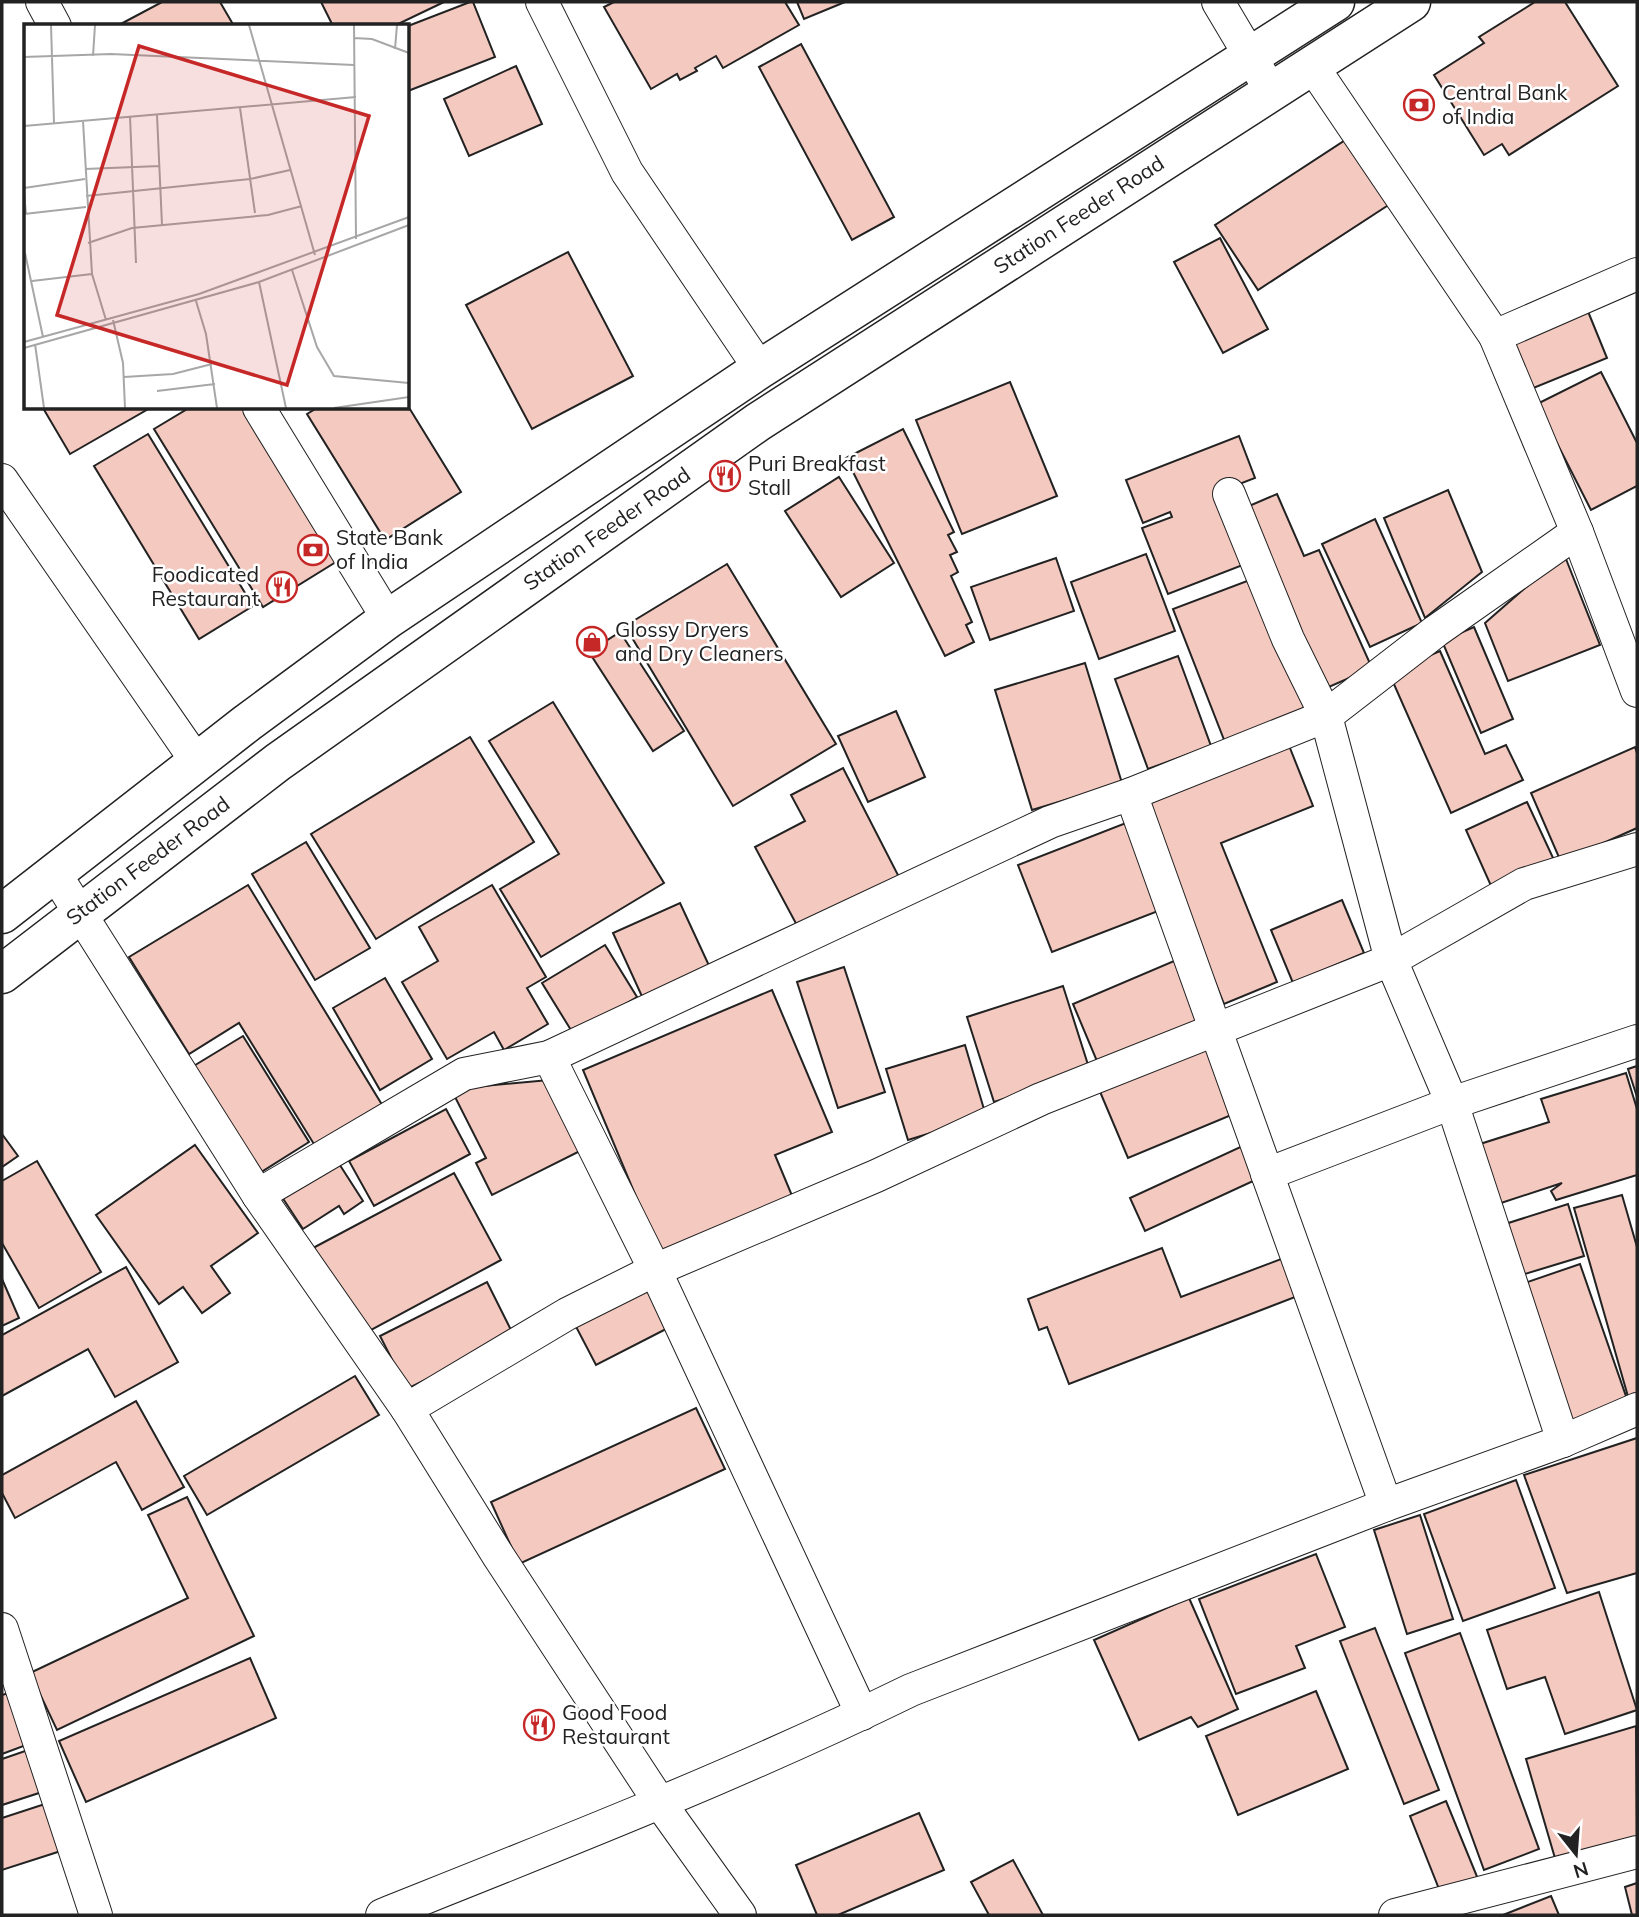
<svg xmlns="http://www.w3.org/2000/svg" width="1639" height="1917" font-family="Mulish,sans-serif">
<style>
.building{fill:#f3c9c0;stroke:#222;stroke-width:2}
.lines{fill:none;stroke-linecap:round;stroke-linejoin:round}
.street-casing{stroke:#222;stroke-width:34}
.secondary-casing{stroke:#222;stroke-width:41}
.street{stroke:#fff;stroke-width:32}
.secondary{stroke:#fff;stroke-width:38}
.labels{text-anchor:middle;stroke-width:5;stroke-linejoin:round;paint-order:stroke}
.poi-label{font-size:21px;fill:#222;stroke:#fff;text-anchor:start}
.street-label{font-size:21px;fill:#222;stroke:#fff}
.inset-road{fill:none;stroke:#a7a7a7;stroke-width:2}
.view{fill:#c62828;fill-opacity:0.15;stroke:#c62828;stroke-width:3.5}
.inset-edge{fill:none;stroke:#222;stroke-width:3.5}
</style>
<rect width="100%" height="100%" fill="#fff"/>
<g class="building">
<path d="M162,2H220L234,26H117Z"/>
<path d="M321,2H444L394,26H333Z"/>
<path d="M470,2H473L495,57L408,91V26Z"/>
<path d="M614,2H785L799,25L723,68L716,56L695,68L697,71L680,80L677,74L651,89L604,7Z"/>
<path d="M797,2H845L804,19Z"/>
<path d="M1535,2H1565L1618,86L1509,155L1502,144L1484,155L1434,75L1484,43L1479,37Z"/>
<path d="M801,44L894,217L852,240L759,67Z"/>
<path d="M516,66L542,124L469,156L444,99Z"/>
<path d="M1420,91L1432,110L1419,119L1407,99Z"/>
<path d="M1347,139L1390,204L1258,290L1215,225Z"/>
<path d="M1220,238L1268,329L1223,353L1174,262Z"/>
<path d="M568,252L633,376L532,429L466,305Z"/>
<path d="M1587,309L1607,358L1531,389L1511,340Z"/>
<path d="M1601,372L1637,443V486L1591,510L1537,404Z"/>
<path d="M1010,382L1057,496L962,534L916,420Z"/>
<path d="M408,406L461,492L385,540L307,414L317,408Z"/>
<path d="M43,408H150L70,454Z"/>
<path d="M189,408H251L344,557L263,607L154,429Z"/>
<path d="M903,429L954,532L948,535L957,552L950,555L958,572L951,576L972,622L966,625L974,642L945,656L846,458Z"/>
<path d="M148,434L253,606L199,639L94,466Z"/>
<path d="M1239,436L1255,478L1221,491L1248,563L1168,594L1142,528L1172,517L1170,512L1143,523L1126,480Z"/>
<path d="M839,477L894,563L841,597L785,511Z"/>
<path d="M1448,490L1482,572L1425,618L1384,518Z"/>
<path d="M1277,494L1304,556L1319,550L1372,668L1322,690L1242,509Z"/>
<path d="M1375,519L1422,623L1370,647L1322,544Z"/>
<path d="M1146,554L1175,631L1099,659L1071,582Z"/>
<path d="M1564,554L1600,645L1508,681L1485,623Z"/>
<path d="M1056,558L1074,611L990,640L971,587Z"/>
<path d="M727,564L836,744L733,806L625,626Z"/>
<path d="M1255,578L1309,719L1228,750L1173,609Z"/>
<path d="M1474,627L1513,719L1481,733L1442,641Z"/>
<path d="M620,632L684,731L653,751L589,652Z"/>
<path d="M1440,651L1485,754L1506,745L1523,780L1451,813L1389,673Z"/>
<path d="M1178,656L1211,746L1148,769L1115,679Z"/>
<path d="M1085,663L1122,783L1032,810L995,690Z"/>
<path d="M553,702L664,883L541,957L500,889L559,854L489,741Z"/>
<path d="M896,711L925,777L868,802L838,736Z"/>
<path d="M470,737L534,842L376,939L311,834Z"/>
<path d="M1288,743L1313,806L1221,843L1277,982L1224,1004L1142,801Z"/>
<path d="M1635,747L1637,753V828L1561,862L1531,793Z"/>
<path d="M843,768L900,879L800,931L755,847L805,821L791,795Z"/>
<path d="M1527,802L1554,860L1492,888L1466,830Z"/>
<path d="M1131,821L1166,908L1052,952L1018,865Z"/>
<path d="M306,842L370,948L315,980L252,874Z"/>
<path d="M248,885L384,1108L317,1149L239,1023L189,1054L129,957Z"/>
<path d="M492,885L546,977L527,988L548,1024L504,1050L494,1032L447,1059L402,982L438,961L419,927Z"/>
<path d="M1342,900L1364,953L1293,983L1271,930Z"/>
<path d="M680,903L712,972L645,1003L613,933Z"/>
<path d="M605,945L637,997L574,1035L542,983Z"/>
<path d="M1181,958L1208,1020L1099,1066L1073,1004Z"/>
<path d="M844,967L885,1092L838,1108L797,982Z"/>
<path d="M385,978L432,1059L380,1090L333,1008Z"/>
<path d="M1063,986L1090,1071L994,1102L967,1017Z"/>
<path d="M772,990L832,1132L775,1155L793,1198L660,1254L583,1070Z"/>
<path d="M243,1036L309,1142L258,1174L192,1067Z"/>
<path d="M1211,1040L1241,1111L1128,1158L1098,1087Z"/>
<path d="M965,1045L986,1116L908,1140L886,1069Z"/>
<path d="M1637,1066V1097L1628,1069Z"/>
<path d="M1626,1073L1637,1109V1175L1556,1200L1551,1191L1562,1183L1498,1204L1480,1144L1549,1122L1541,1099Z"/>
<path d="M549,1080L584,1149L492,1195L476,1163L486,1158L455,1097L473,1087Z"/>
<path d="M446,1109L470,1154L374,1206L349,1161Z"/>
<path d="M2,1134L18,1156L2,1167Z"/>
<path d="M1249,1143L1264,1176L1145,1231L1130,1198Z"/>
<path d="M195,1145L258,1233L211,1266L230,1293L202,1313L183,1287L159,1304L96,1215Z"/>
<path d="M336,1159L363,1201L344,1214L339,1206L303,1229L280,1194Z"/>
<path d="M37,1161L101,1272L39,1308L2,1243V1181Z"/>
<path d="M454,1173L501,1260L360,1336L313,1248Z"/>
<path d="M1622,1195L1637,1247V1398L1629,1400L1574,1208Z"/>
<path d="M1568,1204L1584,1256L1515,1277L1499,1226Z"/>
<path d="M1162,1248L1181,1297L1289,1256L1303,1294L1069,1384L1047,1327L1039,1330L1028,1299Z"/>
<path d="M1580,1264L1628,1402L1570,1422L1522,1284Z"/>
<path d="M126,1267L178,1362L115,1397L88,1349L2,1396V1335Z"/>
<path d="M2,1279L19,1318L2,1326Z"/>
<path d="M647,1281L670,1327L596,1365L572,1319Z"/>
<path d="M487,1282L514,1336L407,1389L380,1336Z"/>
<path d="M355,1376L379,1415L207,1515L184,1476Z"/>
<path d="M136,1401L184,1487L142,1510L116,1462L15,1518L2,1493V1475Z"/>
<path d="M696,1408L725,1469L519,1564L491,1502Z"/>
<path d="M1637,1438V1573L1567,1593L1524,1475Z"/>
<path d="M1516,1480L1555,1588L1463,1621L1424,1514Z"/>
<path d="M187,1497L254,1636L57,1730L30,1673L188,1598L148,1515Z"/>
<path d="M1420,1515L1453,1619L1407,1634L1374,1530Z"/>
<path d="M1316,1554L1345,1627L1296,1646L1305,1668L1236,1694L1199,1599Z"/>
<path d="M1599,1592L1637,1710L1565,1734L1545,1677L1507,1689L1487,1630Z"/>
<path d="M1189,1598L1238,1709L1198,1727L1191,1717L1139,1740L1094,1640Z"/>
<path d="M1375,1628L1439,1790L1404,1804L1340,1641Z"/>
<path d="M1460,1633L1539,1849L1484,1870L1405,1653Z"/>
<path d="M250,1658L276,1718L86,1802L59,1741Z"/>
<path d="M1316,1691L1348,1769L1238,1815L1206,1736Z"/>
<path d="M12,1692L29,1744L2,1754V1695Z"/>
<path d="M1636,1726L1637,1841L1557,1865L1526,1759Z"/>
<path d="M28,1750L42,1792L2,1805V1759Z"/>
<path d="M1446,1801L1478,1879L1441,1894L1410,1816Z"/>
<path d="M51,1802L67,1849L2,1870V1818Z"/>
<path d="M919,1813L944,1870L838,1915H817L796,1865Z"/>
<path d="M1013,1860L1043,1915H989L971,1882Z"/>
<path d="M1637,1883V1915H1632L1625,1887Z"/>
<path d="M1551,1896L1559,1915H1503Z"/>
</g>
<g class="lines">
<g class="street-casing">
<g id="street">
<path d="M42,2L55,26"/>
<path d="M542,2L627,172L760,369"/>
<path d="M1218,2L1271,91"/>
<path d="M1313,67L1495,336L1577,532L1637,691"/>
<path d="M1495,336L1637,274"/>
<path d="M259,408L388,619"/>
<path d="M2,480L197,762"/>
<path d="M1229,494L1288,639L1326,716L1391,960L1452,1103L1563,1441"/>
<path d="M1131,794L1386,1505"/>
<path d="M54,872L258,1195L407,1409L499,1557L660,1803L740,1915"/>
<path d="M549,1057L655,1270L862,1714"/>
<path d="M1267,1174L1452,1103L1637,1041"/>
<path d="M258,1195L464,1074L549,1057L1050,822L1131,794L1326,716L1436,631L1577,532"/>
<path d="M407,1409L567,1314L655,1270L876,1176L1041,1099L1391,960L1524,884L1637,849"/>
<path d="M2,1629L96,1915"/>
<path d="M382,1915C560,1844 739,1774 911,1690L1386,1505L1563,1441L1637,1409"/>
<path d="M1395,1915L1637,1852"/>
</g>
</g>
<g class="secondary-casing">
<g id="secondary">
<path d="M2,914L247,723L388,619L760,369L1335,2"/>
<path d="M2,974L278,762L758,422L1411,2"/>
</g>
</g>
<use href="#street" class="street"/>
<use href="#secondary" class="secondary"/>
</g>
<defs>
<g id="bank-ring" transform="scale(1.575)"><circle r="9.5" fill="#fff" stroke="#c62828" stroke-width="1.5"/><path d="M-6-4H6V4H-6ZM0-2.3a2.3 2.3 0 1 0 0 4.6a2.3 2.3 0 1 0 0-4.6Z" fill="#c62828"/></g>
<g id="restaurant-ring" transform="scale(1.575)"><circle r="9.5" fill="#fff" stroke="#c62828" stroke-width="1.5"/><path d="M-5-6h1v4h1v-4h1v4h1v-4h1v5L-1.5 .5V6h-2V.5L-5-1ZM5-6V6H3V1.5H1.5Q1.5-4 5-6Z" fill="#c62828"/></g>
<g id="shop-ring" transform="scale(1.575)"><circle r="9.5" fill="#fff" stroke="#c62828" stroke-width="1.5"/><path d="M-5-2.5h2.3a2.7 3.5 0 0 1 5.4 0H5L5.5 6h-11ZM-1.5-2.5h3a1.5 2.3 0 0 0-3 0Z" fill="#c62828"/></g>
</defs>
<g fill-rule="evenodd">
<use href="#bank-ring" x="1419" y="105"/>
<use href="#restaurant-ring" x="725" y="476"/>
<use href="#bank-ring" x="313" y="550"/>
<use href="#restaurant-ring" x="282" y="587"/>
<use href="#shop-ring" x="592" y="642"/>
<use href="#restaurant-ring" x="539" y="1725"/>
</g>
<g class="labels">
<g class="poi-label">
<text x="1442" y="100">Central Bank<tspan x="1442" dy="24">of India</tspan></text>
<text x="748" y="471">Puri Breakfast<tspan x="748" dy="24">Stall</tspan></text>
<text x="336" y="545">State Bank<tspan x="336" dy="24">of India</tspan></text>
<text x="259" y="582" text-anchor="end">Foodicated<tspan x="259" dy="24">Restaurant</tspan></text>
<text x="615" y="637">Glossy Dryers<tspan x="615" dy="24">and Dry Cleaners</tspan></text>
<text x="562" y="1720">Good Food<tspan x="562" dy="24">Restaurant</tspan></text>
</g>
<g class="street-label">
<text transform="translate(1079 215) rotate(-33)" y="7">Station Feeder Road</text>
<text transform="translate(607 529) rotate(-35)" y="7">Station Feeder Road</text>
<text transform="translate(148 861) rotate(-37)" y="7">Station Feeder Road</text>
</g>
</g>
<g transform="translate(24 24)">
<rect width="385" height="385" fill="#fff"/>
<path class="inset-road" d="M27,1L30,99M225,1L291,231M330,1L332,215M330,14L348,15L385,29M371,25L373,1M69,32L71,1M0,33L87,30L330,41M216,84L231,189M133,91L138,201M106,92L112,239M59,97L68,250L82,296M0,102L332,73M61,145L136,142M0,164L61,155M0,168L2,190M62,172L226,155L266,146M0,190L62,183M64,219L108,204L244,191L278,182M1,229L19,313M268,246L293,323L310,352L385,359M8,257L68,250M235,258L262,384M172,277L182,310L193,384M89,296L99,339L101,384M0,318L175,270L385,193M11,320L20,384M0,324L235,258L385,201M100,353L149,350L188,340M133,367L191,360M310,384L385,373"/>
<path class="view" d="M115,22L345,92L263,361L33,291Z"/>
<rect width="385" height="385" class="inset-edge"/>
</g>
<rect width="1639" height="1917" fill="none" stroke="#222222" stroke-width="7"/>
<g transform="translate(1576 1854) rotate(163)" stroke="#ffffff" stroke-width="5" paint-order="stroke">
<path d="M0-5L12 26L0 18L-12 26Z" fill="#222222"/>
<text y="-10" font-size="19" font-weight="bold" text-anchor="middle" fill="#222222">N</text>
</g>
</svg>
